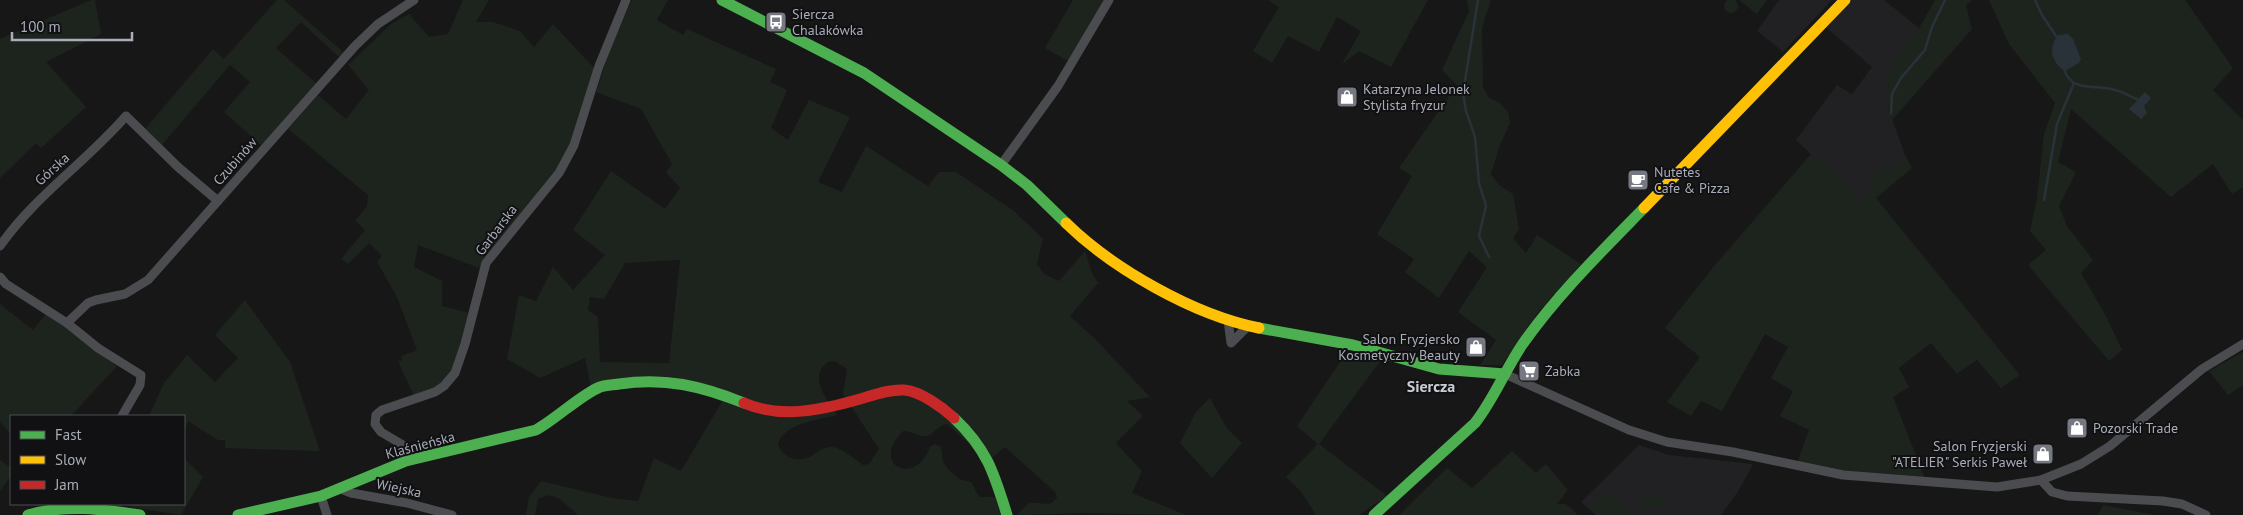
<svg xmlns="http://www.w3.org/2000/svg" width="2243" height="515" font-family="'PT Sans',sans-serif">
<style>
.built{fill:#212123}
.green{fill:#1d241e;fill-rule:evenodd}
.water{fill:#2a3239}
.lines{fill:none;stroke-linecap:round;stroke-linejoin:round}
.stream{stroke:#2a3239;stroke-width:2.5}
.street{stroke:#4b4c50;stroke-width:9}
.fast{stroke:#4caf50;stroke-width:11}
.slow{stroke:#ffc107;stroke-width:11}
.jam{stroke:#c62828;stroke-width:11}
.labels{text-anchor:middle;stroke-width:4;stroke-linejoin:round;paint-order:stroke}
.poi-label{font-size:14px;fill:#a8adb8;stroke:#111113;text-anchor:start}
.street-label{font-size:14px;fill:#a8adb8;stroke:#111113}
.quarter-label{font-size:16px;font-weight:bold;fill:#c9ccd4;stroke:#111113}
</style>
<rect width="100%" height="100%" fill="#171717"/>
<g class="built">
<path d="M1779,0H1832L1783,52L1757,31Z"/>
<path d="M1852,0H1884L1919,28L1888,73V108L1905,155L1877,175L1860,201L1796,140L1837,85L1852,94L1872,67L1827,28Z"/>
<path d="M1639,445L1669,455L1753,464L1739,490L1721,515H1596L1581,502Z"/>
</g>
<g class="green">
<circle cx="1731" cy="6" r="7"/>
<path d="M91,0H95L101,34L46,62L86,107L41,148L36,143L0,178V39Z"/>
<path d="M277,0H284L343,52L339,57L301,22L276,48L317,84L262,146L224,112L250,82L230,65L162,145L145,129L213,49L224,59Z"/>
<path d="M463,0H489L476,22H493L520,31L534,47L553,24L595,69L564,161L482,269L418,245L414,267L442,281V306L469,313L454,370L436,389L414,396L398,361L402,360L401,356L417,350L397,297L377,262L382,256L369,243L348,264L341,259L365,230L355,221L367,206L368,195L288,129L318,95L346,119L369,90L348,65L391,24L409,14L429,37L448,34Z"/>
<path d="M632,0H668L657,20L683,35L687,29L776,69L770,82L787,90L771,128L788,140L809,100L850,117L818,182L842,192L866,146L928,186L939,172H956L1014,211L1043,239L1037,264L1044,274L1059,281L1085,251L1092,273L1098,283L1070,316L1095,339L1150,397L1127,401L1143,416L1116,443L1142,471L1132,493L1186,515L1084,513L1018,515C1021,511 1025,505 1030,503C1041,501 1051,509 1057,497L1055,492L1005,447L993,457H984L947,424C936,426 935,434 927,436C918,437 912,430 903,431C869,465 915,488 930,447L935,444L941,447L943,462L949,470L959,479L971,482L979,497H995L1001,515H578L560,499L549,495L538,499L535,515H526L529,497L541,481L612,498L638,501L654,458L681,471L723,400L666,376L591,388L585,358L540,378L507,359L519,295L536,301L553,267L573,290L605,255L573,230L611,171L665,209L680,188L666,172L672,164L641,109L596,92L610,49ZM680,260L669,363L600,362L598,317L588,310L590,297L604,299L625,263ZM830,361L836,362L847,369L843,394L879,449L869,464L863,465C854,459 843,448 832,447C819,447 817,455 807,458C795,462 782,456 778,444C784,423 819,420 837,415C827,399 806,375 830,361Z"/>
<path d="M1073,0H1105L1070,62L1045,48Z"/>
<path d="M1268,0H1428L1391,67L1359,51L1342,64L1361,31L1337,17L1319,52L1288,36L1272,63L1253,51L1279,7Z"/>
<path d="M1467,0H1491L1482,28L1483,87L1489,98L1500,103L1508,112L1510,123L1500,145L1491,174L1499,185L1513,194L1519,229L1513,238L1526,253L1537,235L1581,264L1536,315L1502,365H1480L1496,340L1458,312L1487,267L1469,251L1439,298L1405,272L1414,259L1377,234L1412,176L1399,168L1457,85L1442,70L1469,11Z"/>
<path d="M1739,0H1767L1757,14Z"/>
<path d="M1935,0H1972L1966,5L1972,29L1892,120L1888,108V73L1919,28Z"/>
<path d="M1989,0H2185L2233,68L2213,90L2243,120V187L2232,194L2213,164L2171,197L2071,109L2058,162L2076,172L2059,206L2067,226L2093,260L2081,273L2106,316L2122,350L2109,361L2028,265L2046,250L2030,231L2037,198L2044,134L2055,103L2009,44Z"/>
<path d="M1811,154L1860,201L1877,175L1905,155L1912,168L1876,198L2020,375L2001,388L1977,360L1957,374L1931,343L1899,368L1909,387L1893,397L1925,478L1869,477L1797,463L1809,430L1780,416L1793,391L1771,378L1788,347L1765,334L1722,411L1701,401L1691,416L1667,402L1700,357L1665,328L1715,265Z"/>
<path d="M245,300L290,362L320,451L225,448V440H218L188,421L184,434V416H149L164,383L187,355L215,382L238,358L215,335Z"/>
<path d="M0,304L33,330L47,313L64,323L117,366L71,416H11V434L0,422Z"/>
<path d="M1348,350L1381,360L1319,444L1387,496L1359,515H1316L1302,493L1286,477L1318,444L1297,426Z"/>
<path d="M2243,352V385L2228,395L2209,371Z"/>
<path d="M1210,398L1226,427L1242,443L1212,478L1180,443L1196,412Z"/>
<path d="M1512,451L1536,473L1546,464L1568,490L1557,504H1566L1578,515H1399L1447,468L1472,488Z"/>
<path d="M184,458L203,477L181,515L130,507L131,504H184Z"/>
<path d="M0,460L11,468V476L0,491Z"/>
<path d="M1604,492L1632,515H1599L1590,508Z"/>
<path d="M1662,495L1663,506L1645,508L1644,504L1641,505L1640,498Z"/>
<path d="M2103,505L2154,515H2098Z"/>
</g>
<g class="water">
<path d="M2068,34L2073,39L2081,59L2079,63L2065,71C2051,62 2048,48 2058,35Z"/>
<path d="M2145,92L2151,98L2144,106L2147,113L2141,119L2129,109Z"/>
</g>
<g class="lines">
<g class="stream">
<path d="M1478,0L1463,93L1466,111L1475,137L1479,183L1486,206L1479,236L1489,257"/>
<path d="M2035,0L2042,15L2058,39"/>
<path d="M2064,69C2071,92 2093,85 2111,89C2120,90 2129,96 2137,99"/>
<path d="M1891,114L1892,94L1901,78L1925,50L1932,27L1945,0"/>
<path d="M2044,200L2057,124L2074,83"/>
</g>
<g class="street">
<path d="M1001,165L1058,86L1109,0"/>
<path d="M0,246C35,196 86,162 126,116L178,167L218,201"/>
<path d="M0,277L6,284L67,323L98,348L141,375L140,385L122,416"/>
<path d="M1228,320L1231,343L1248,326"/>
<path d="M67,323L88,303L96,300L125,294L148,280L355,46L378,24L414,0"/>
<path d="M1505,374L1629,430L1667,442L1733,452L1843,475L1997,487L2041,480L2081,464L2110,446L2202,369L2243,344"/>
<path d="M406,461L403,445L381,432L375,424L376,415L382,410L435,392L444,386L455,373L465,344L486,263L559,173L574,145L599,66L626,0"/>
<path d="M2041,480L2052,492L2067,496L2163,501L2182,504L2206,515"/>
<path d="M341,489L351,493L407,503L452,515"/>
<path d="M321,496L327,515"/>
</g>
<g class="fast">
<path d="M722,0L864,73L1001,165L1027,185L1066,223"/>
<path d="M1259,328L1353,345L1439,369L1505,374"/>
<path d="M954,418C987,449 994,473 1007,515"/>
<path d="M28,515C66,504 101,509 140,515"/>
<path d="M238,515L321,496L406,461L536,430C556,419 582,394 600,387C606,385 613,385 619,384C665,377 701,386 744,403"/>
<path d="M1374,515L1475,423C1494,399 1505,370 1522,345C1557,295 1602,251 1644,208"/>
</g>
<g class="slow">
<path d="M1644,208L1845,0"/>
<path d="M1066,223C1113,269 1194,315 1259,328"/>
</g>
<path class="jam" d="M744,403C781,419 822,410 860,399C874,395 889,389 904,390C920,391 942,407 954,418"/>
</g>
<defs>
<g id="bus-square" transform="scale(1.125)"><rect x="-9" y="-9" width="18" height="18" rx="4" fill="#757880" stroke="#111113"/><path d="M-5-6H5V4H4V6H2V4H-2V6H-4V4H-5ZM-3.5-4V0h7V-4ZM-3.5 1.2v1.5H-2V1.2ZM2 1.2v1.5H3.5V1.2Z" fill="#fff"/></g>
<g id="shop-square" transform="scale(1.125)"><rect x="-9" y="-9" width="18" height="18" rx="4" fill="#757880" stroke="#111113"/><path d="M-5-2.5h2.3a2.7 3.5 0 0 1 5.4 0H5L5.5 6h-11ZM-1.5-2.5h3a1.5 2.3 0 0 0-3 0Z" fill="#fff"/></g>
<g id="cafe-square" transform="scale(1.125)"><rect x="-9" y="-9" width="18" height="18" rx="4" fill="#757880" stroke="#111113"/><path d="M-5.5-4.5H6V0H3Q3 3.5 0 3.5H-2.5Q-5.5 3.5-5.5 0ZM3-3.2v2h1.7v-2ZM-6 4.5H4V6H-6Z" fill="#fff"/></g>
<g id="supermarket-square" transform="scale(1.125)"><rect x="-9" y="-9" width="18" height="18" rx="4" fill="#757880" stroke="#111113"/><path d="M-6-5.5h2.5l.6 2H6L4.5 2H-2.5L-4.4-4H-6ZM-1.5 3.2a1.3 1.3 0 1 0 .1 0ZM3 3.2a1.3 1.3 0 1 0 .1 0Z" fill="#fff"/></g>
</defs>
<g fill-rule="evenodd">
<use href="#bus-square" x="776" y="22"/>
<use href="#shop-square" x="1347" y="97"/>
<use href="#cafe-square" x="1638" y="180"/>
<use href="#shop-square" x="1476" y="347"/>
<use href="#supermarket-square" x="1529" y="371"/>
<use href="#shop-square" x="2077" y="428"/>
<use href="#shop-square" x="2043" y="454"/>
</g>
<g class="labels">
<g class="poi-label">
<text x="792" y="19">Siercza<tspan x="792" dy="16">Chalakówka</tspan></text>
<text x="1363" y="94">Katarzyna Jelonek<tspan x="1363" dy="16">Stylista fryzur</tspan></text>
<text x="1654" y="177">Nutetes<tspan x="1654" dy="16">Cafe &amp; Pizza</tspan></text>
<text x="1460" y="344" text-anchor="end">Salon Fryzjersko<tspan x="1460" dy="16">Kosmetyczny Beauty</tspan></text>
<text x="1545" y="376">Żabka</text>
<text x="2093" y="433">Pozorski Trade</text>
<text x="2027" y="451" text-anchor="end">Salon Fryzjerski<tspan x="2027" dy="16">"ATELIER" Serkis Paweł</tspan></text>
</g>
<g class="street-label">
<text transform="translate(235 161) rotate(-49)" y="5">Czubinów</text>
<text transform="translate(52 169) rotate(-42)" y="5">Górska</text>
<text transform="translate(496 230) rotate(-53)" y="5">Garbarska</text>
<text transform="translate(420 445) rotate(-15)" y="5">Klaśnieńska</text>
<text transform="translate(399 488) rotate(12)" y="5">Wiejska</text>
</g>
<g class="quarter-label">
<text x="1431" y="392">Siercza</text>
</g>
</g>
<rect x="10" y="415" width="175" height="90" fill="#111113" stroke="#4d4f55"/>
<rect x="20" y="431" width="25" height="8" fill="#4caf50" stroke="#4d4f55"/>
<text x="55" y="440" font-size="15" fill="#a8adb8">Fast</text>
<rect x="20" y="456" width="25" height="8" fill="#ffc107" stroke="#4d4f55"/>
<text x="55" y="465" font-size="15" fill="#a8adb8">Slow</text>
<rect x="20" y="481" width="25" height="8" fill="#c62828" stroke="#4d4f55"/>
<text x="55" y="490" font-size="15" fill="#a8adb8">Jam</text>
<path d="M12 32v8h120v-8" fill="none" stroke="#a8adb8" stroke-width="2.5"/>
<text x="20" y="32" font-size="15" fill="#a8adb8" stroke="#111113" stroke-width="4" paint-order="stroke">100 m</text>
</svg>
